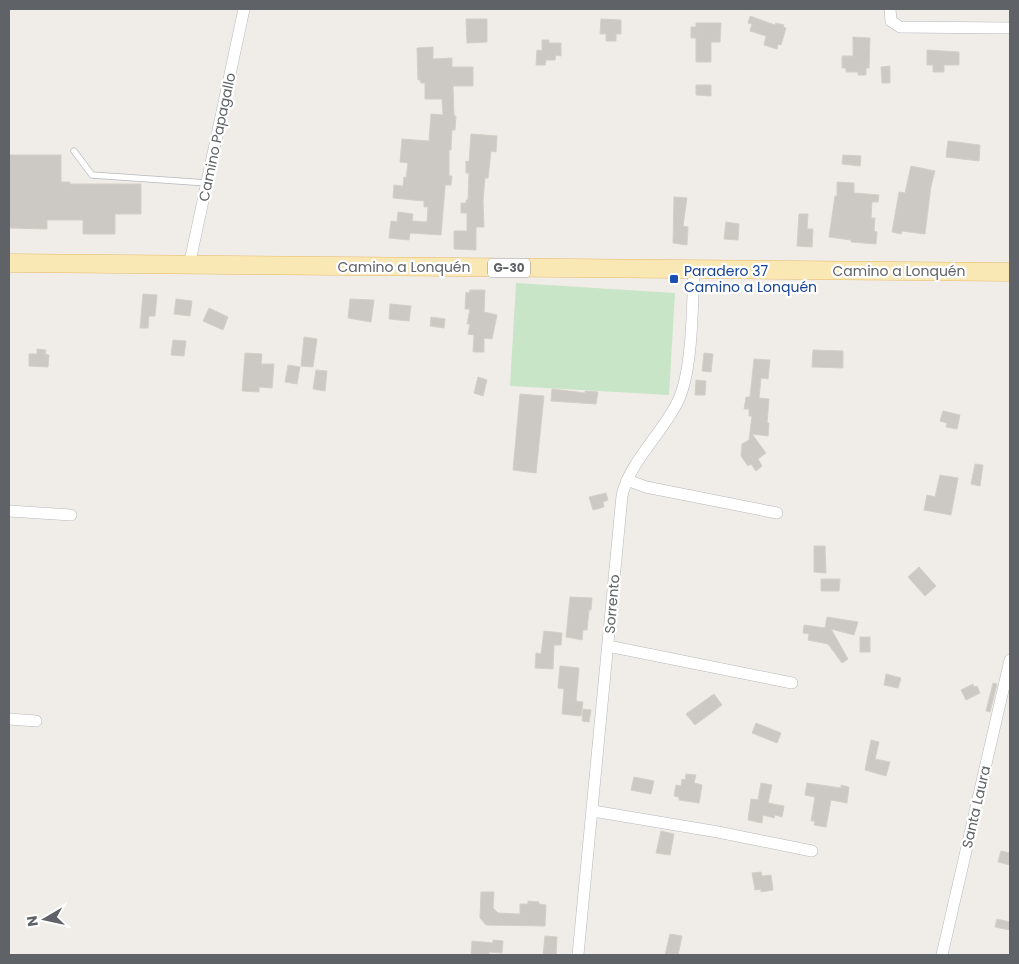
<svg xmlns="http://www.w3.org/2000/svg" width="1019" height="964" font-family="Poppins,sans-serif">
<style>
.green{fill:#c9e5c7}
.building{fill:#ccc8c4;stroke:#d4cfc6}
.lines{fill:none;stroke-linecap:round;stroke-linejoin:round}
.service-casing{stroke:#b5b8bb;stroke-width:7}
.minor-casing{stroke:#b5b8bb;stroke-width:12}
.primary-casing{stroke:#e7b96a;stroke-width:19}
.service{stroke:#fff;stroke-width:5.5}
.minor{stroke:#fff;stroke-width:11}
.primary{stroke:#f9e8b4;stroke-width:18}
.transit-dot{fill:#1a4fb4;stroke:#fff;stroke-width:2}
.labels{text-anchor:middle;stroke-width:4.5;stroke-linejoin:round;paint-order:stroke}
.shield{fill:#fff;stroke:#8f9295;stroke-width:1}
.shield-label{font-size:12px;font-weight:bold;fill:#5f6367}
.street-label{font-size:14px;fill:#5f6367;stroke:#fff}
.transit-label{font-size:14px;fill:#164399;stroke:#fff;text-anchor:start}
</style>
<rect width="100%" height="100%" fill="#f0ede8"/>
<path class="green" d="M516,283L675,293L669,395L510,386Z"/>
<g class="building">
<path d="M750,16L775,25L776,23L784,25L783,27L786,28L781,45L778,44L777,49L764,45L766,36L750,31L752,24L748,23Z"/>
<path d="M466,19H487V42L467,43Z"/>
<path d="M601,19L621,20V34H616V41H606V34H600Z"/>
<path d="M696,23H721L720,42H711V62H696V38H691V27H696Z"/>
<path d="M853,37L870,38L869,68H866V75H858V72H846V68H842V56H853Z"/>
<path d="M542,40H549V43H561V56L556,55L555,60H546L545,65H536L537,50L542,51Z"/>
<path d="M433,47V59L452,58V67H473V86H453L454,116H456L455,130H452L451,150H449V176H452L451,185H445V188L441,235L410,233L409,240L389,238L391,221L397,222L398,212L413,214L412,221L427,222L428,207H424V201L393,198L394,185L403,186L404,177L406,178L408,163L400,162L402,139L429,141L431,114L443,115L442,99H425V83H421L420,80H418L417,48Z"/>
<path d="M927,50L959,52V65H944V72H933V65H927Z"/>
<path d="M890,66V83H882L881,67Z"/>
<path d="M696,85H711V96L696,95Z"/>
<path d="M471,134L497,136L496,152L491,151L488,178H485L483,200L484,227H476V250L454,249V231H467V213H461V203H466V200H468L469,173H466V161L469,162Z"/>
<path d="M948,141L980,145L979,161L946,157Z"/>
<path d="M9,155H61V182H70V184H141V214H115V234H83V220H47V229L10,228V223H9Z"/>
<path d="M843,155L861,156L860,166L842,164Z"/>
<path d="M911,166L935,171L931,186L925,234L902,231L901,234L892,232L899,192L905,193Z"/>
<path d="M837,182L854,183V193L879,195L878,202H872L871,218H875L874,231L877,232L876,244L851,242V240L829,237L835,196H837Z"/>
<path d="M674,197L687,198L683,226L688,227L687,245L673,243Z"/>
<path d="M799,214H808L807,229H813L812,247L797,246Z"/>
<path d="M726,222L739,224L738,240L724,239Z"/>
<path d="M470,290H485L484,312L497,315L492,339L484,338V352H473L474,335L468,334L470,324H467L470,309H465L466,292L469,293Z"/>
<path d="M143,294L157,295L155,316H149L148,328H140Z"/>
<path d="M176,299L192,301L190,316L174,314Z"/>
<path d="M350,299L374,300L371,322L348,318Z"/>
<path d="M390,304L411,306L409,321L389,319Z"/>
<path d="M209,308L228,317L223,330L203,321Z"/>
<path d="M431,317L445,319L444,328L430,326Z"/>
<path d="M304,337L317,339L313,367L301,366Z"/>
<path d="M173,340L186,341L184,356L171,355Z"/>
<path d="M37,349L46,350L45,354L49,355L48,367L29,366V354H37Z"/>
<path d="M813,350L843,351V368L812,367Z"/>
<path d="M245,353L262,354L261,364H274L272,388L259,387V392L242,391Z"/>
<path d="M704,353L713,354L711,372L702,371Z"/>
<path d="M754,359L770,360L768,379L761,378L759,398L769,399L767,423H769L768,436L752,434L766,453L758,459L762,466L756,471L751,464L748,466L741,456L742,444L749,440L752,416H749V409H744L746,397H750Z"/>
<path d="M288,365L300,367L297,384L285,382Z"/>
<path d="M316,370L327,371L325,391L313,389Z"/>
<path d="M478,377L487,380L483,396L474,393Z"/>
<path d="M696,380L706,381L705,395H695Z"/>
<path d="M552,389L585,393V391L598,392L596,404L551,401Z"/>
<path d="M520,394L544,396L536,473L513,470Z"/>
<path d="M943,411L960,415L957,429L946,427L947,423L940,421Z"/>
<path d="M975,464L983,465L980,486L971,484Z"/>
<path d="M940,475L958,478L951,515L924,510L927,495L935,497Z"/>
<path d="M606,493L608,500L603,502L604,507L593,510L589,497Z"/>
<path d="M814,546H825L826,573L814,572Z"/>
<path d="M919,567L936,586L925,596L908,577Z"/>
<path d="M821,579H840L839,591H821Z"/>
<path d="M570,597L592,598L591,610H589L587,630H583L582,640L566,637Z"/>
<path d="M827,617L858,622L854,635L831,629L848,659L842,663L828,644L808,640L809,634L803,633L804,625L825,628Z"/>
<path d="M544,631L562,633L561,645H554L553,669L535,668L536,653L541,654Z"/>
<rect x="860" y="637" width="10" height="15"/>
<path d="M560,666L579,668L576,701L583,702L581,716L562,714L564,689L558,688Z"/>
<path d="M886,674L901,678L898,688L884,685Z"/>
<path d="M993,683L997,684L990,712L986,711Z"/>
<path d="M973,684L974,687L977,686L980,693L966,700L961,690Z"/>
<path d="M714,694L722,705L695,725L686,714Z"/>
<path d="M583,709L591,710L589,722L582,721Z"/>
<path d="M756,723L781,733L777,743L752,733Z"/>
<path d="M871,740L879,742L875,759L890,762L886,776L865,770Z"/>
<path d="M686,774L696,775L694,783L702,785L699,803L679,800V797L674,796L676,785L681,786L682,779L685,780Z"/>
<path d="M634,777L654,781L651,794L631,790Z"/>
<path d="M761,783L772,785L768,803L784,806L782,817L775,815L774,818L763,815L762,823L748,820L751,799L758,800Z"/>
<path d="M807,783L841,788V785L849,787L847,803L831,800L826,827L814,825L815,821H811L815,797L805,795Z"/>
<path d="M661,831L674,834L670,855L656,853Z"/>
<path d="M1001,851L1010,853V865L998,862Z"/>
<path d="M761,872L762,876L771,875L773,890L761,892V889L755,890L752,873Z"/>
<path d="M481,892H494L493,908L498,913L520,914V904H528V901L539,902V904L546,905L545,926L486,925L480,918Z"/>
<path d="M997,919L1010,922V930L995,927Z"/>
<path d="M670,934L682,936L678,955H665Z"/>
<path d="M545,936L557,937L556,955H543Z"/>
<path d="M493,940L503,941L502,953L489,952V955H471L472,941L493,943Z"/>
</g>
<g class="lines">
<g class="service-casing">
<path id="service" d="M74,151L92,175L207,183"/>
</g>
<g class="minor-casing">
<g id="minor">
<path d="M890,9L891,21L900,27L1010,28"/>
<path d="M189,266L244,9"/>
<path d="M627,480L646,487L777,513"/>
<path d="M9,511L71,515"/>
<path d="M608,646L792,683"/>
<path d="M9,719L36,721"/>
<path d="M593,811L718,832L812,851"/>
<path d="M578,955L622,496C629,462 663,433 678,401C693,370 692,306 694,270"/>
<path d="M942,955L1010,660"/>
</g>
</g>
<g class="primary-casing">
<path id="primary" d="M9,263L1010,272"/>
</g>
<use href="#service" class="service"/>
<use href="#minor" class="minor"/>
<use href="#primary" class="primary"/>
</g>
<rect class="transit-dot" x="669" y="274" width="10" height="10" rx="2.5"/>
<g class="labels">
<rect class="shield" x="488" y="258.5" width="42" height="19" rx="4"/>
<g class="shield-label">
<text x="509" y="272">G-30</text>
</g>
<g class="street-label">
<text transform="translate(217 137) rotate(-78)" y="5">Camino Papagallo</text>
<text x="404" y="272">Camino a Lonquén</text>
<text x="899" y="276">Camino a Lonquén</text>
<text transform="translate(612 604) rotate(-85)" y="5">Sorrento</text>
<text transform="translate(976 807) rotate(-77)" y="5">Santa Laura</text>
</g>
<g class="transit-label">
<text x="684" y="276">Paradero 37<tspan x="684" dy="16">Camino a Lonquén</tspan></text>
</g>
</g>
<rect width="1019" height="964" fill="none" stroke="#5f6367" stroke-width="20"/>
<g transform="translate(45 919) rotate(261)" stroke="#ffffff" stroke-width="4" paint-order="stroke">
<path d="M0-4L9 19L0 12L-9 19Z" fill="#5f6367"/>
<text y="-8" font-size="14" font-weight="bold" text-anchor="middle" fill="#5f6367">N</text>
</g>
</svg>
